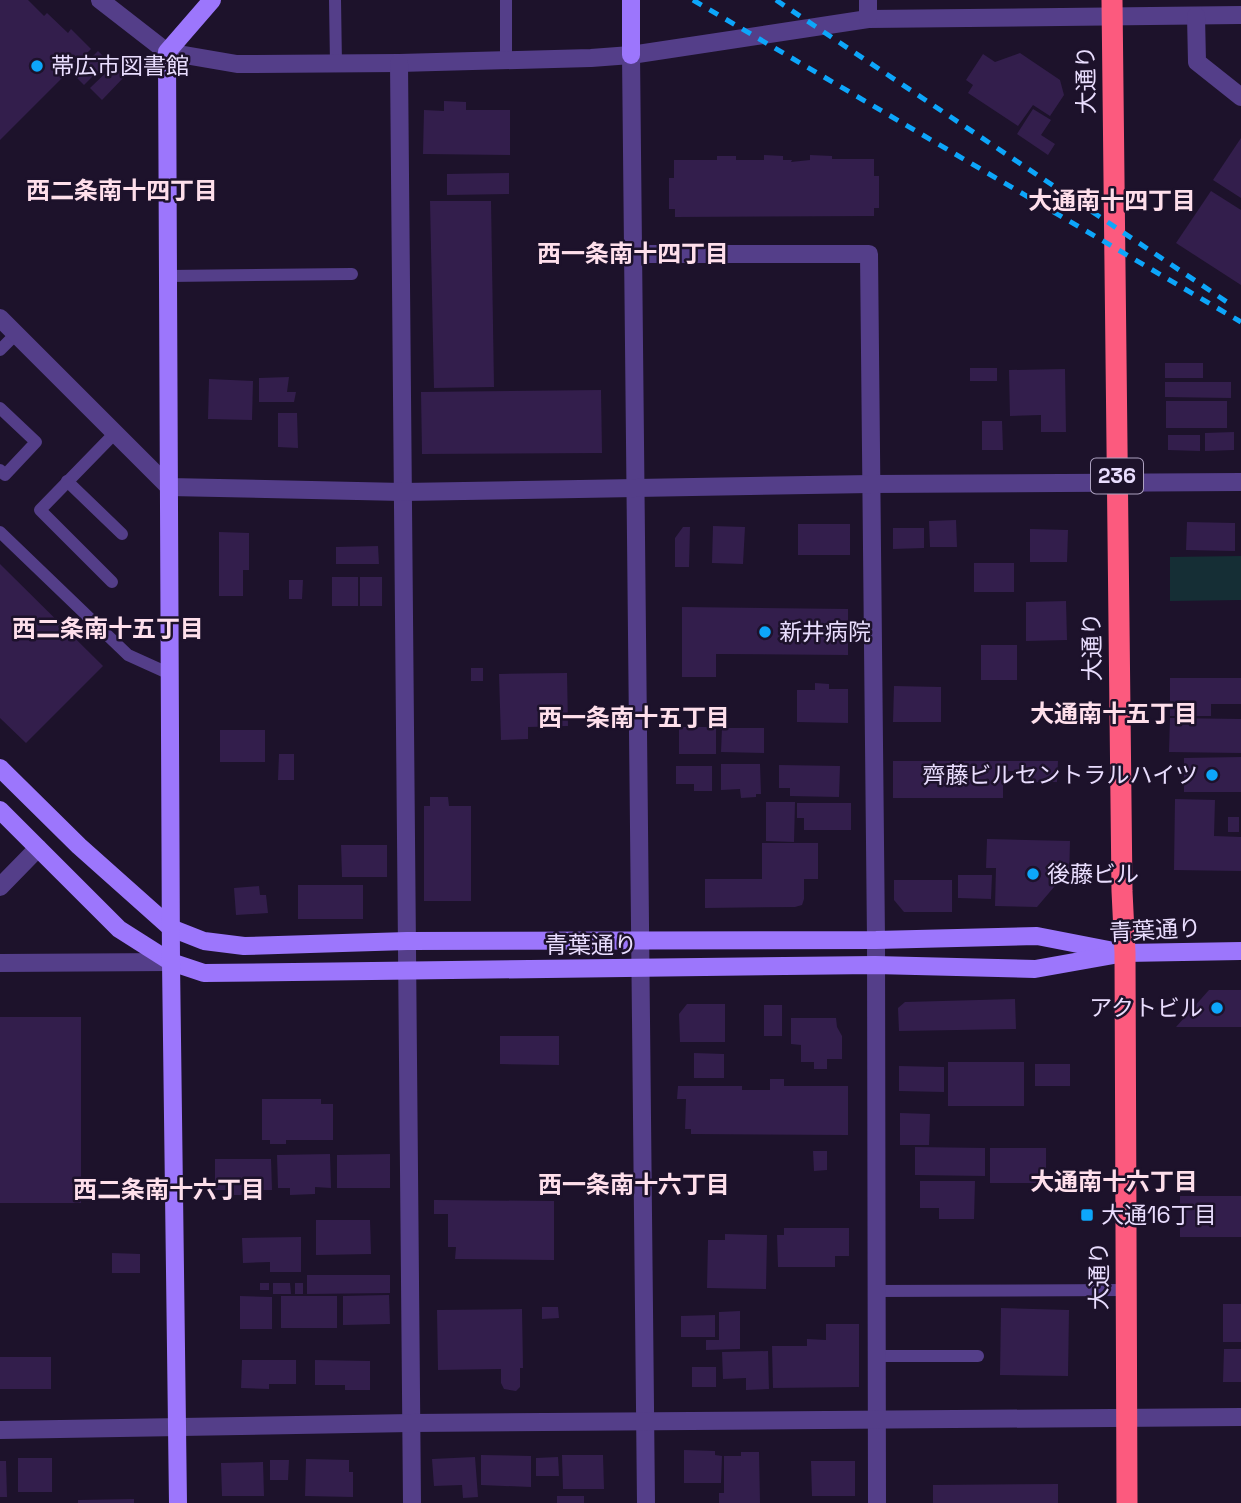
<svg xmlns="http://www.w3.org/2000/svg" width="1241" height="1503" font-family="'Space Grotesk','Noto Sans JP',sans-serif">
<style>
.green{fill:#152e35}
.building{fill:#331e4c}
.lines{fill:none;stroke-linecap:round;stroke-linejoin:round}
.lane{stroke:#543e89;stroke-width:12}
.street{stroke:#543e89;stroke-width:18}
.secondary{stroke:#9c76fc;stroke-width:18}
.highway{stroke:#fc5a7e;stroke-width:21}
.rail{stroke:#0da6fa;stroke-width:5;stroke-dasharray:10 9;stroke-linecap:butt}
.poi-dot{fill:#0da6fa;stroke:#1d122b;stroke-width:2.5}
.labels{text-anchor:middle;stroke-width:5;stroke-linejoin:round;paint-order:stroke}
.shield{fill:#1d122b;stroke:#aca0bf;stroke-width:2}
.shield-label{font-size:21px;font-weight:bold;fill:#e9ddfe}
.poi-label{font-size:23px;fill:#e9ddfe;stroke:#1d122b;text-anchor:start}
.street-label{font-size:23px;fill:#e9ddfe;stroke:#1d122b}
.neighbourhood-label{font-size:24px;font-weight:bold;fill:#fedfeb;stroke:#1d122b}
</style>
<rect width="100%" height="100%" fill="#1d122b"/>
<path class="green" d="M1241,556V600L1170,601V557Z"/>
<g class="building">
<path d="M0,0H28L44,16L47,13L68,33L71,29L91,49L0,140Z"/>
<path d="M98,51L108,61L84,85L74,75Z"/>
<path d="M1020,53L1060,80L1064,95L1050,116L1033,105L1018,126L968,93L973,85L966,80L983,54L995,62Z"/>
<path d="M114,65L125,76L102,100L90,88Z"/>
<path d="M444,101L466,102V110H510V155L423,154L424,110L444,111Z"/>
<path d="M1033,109L1051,120L1041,135L1055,144L1048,155L1017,134Z"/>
<path d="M1241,138V198L1213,180Z"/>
<path d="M764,155L783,156V160H792L791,162L810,160V155L832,156V159H874V176H879V208H874V216L675,217V209H669V178H674V160H717V156H736V160H764Z"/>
<path d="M509,173V194L447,195V174Z"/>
<path d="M1211,191L1241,210V285L1176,243Z"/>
<path d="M430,201H491L494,387L434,388Z"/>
<rect x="1165" y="363" width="38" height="15"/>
<rect x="970" y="368" width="27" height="13"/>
<path d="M1065,369L1066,432H1041V415L1010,416L1009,370Z"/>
<path d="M289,377L287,392H296L294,402H259V378Z"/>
<path d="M209,379L253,381L252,420L208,419Z"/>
<path d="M1165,382H1231V398L1165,397Z"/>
<path d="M601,390L602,453L422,454L421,392Z"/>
<rect x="1166" y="401" width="61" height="27"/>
<path d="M278,413H297L298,448L278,447Z"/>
<path d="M982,421H1002L1003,450H982Z"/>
<path d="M1234,432V450L1205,451V433Z"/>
<path d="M1168,435H1200V451L1168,450Z"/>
<path d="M956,520L957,547H930L929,521Z"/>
<path d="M1187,522L1235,523V551L1186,550Z"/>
<rect x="798" y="524" width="52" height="31"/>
<path d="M713,526L745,527L743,564L712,563Z"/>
<path d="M683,527H690L689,567H675V538Z"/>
<path d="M893,528H924V548L893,549Z"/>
<path d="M1030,529L1068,530L1067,562H1030Z"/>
<path d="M219,532L249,533V570H243V596H219Z"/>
<path d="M378,546L379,564H336V547Z"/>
<rect x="974" y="563" width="40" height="29"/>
<path d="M0,564L103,666L26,743L0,718Z"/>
<rect x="332" y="577" width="26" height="29"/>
<rect x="360" y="577" width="22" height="29"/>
<path d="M289,580H303L302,599H289Z"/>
<path d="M1066,601L1067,640L1026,641V602Z"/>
<path d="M682,607L848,609V655L716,654V677H682Z"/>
<rect x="981" y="645" width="36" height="35"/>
<rect x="471" y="668" width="12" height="13"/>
<path d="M567,673L568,726L528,727V739L501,740L499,674Z"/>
<path d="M1170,678H1241V704H1211V716H1170Z"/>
<path d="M815,683L829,684V689H848V723L797,722V690H815Z"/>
<path d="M894,686L941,687V722H893Z"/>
<path d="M1170,718L1241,719V753L1169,752Z"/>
<rect x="679" y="727" width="37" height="27"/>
<path d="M722,728H764V753L721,752Z"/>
<rect x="220" y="730" width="45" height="32"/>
<path d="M279,754H294V780H278Z"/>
<path d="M1241,757V792H1184V758Z"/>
<path d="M893,761H1058L1057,782H1022L1023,771H1003V798H893Z"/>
<path d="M721,764H760L761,794H756V797L741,798L740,789L721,790Z"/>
<path d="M779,765L840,766L839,797L790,796V788H779Z"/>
<path d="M676,766H712V791H694V784H676Z"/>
<path d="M430,797H448L449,806H471V901H424V806H430Z"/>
<path d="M1175,799L1215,800L1214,836L1241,837V871L1174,870Z"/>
<path d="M766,802H795L794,842L766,841Z"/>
<path d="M797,803H851V830H804V818H797Z"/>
<rect x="1228" y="817" width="11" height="15"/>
<path d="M987,839L1070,841L1069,881L1060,880L1037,907L995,906L996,868H986Z"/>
<path d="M762,843H818V879H804V899L802,905L795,907L705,908V879H762Z"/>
<path d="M341,845H387V877H342Z"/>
<path d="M958,875H992L991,899L958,898Z"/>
<path d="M894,880H952V912H904L894,900Z"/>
<rect x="298" y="885" width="65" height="34"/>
<path d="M259,886L260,895H266L268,913L236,915L234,888Z"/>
<path d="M1209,990H1241V1027H1176Z"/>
<path d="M1015,999L1016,1029L899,1031L898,1008L905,1002Z"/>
<path d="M687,1004H725V1042H680L679,1014Z"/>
<rect x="764" y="1005" width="18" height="31"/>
<rect x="0" y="1017" width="81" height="186"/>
<path d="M791,1018H836L837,1027L842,1036V1059H827V1069H814V1062H801V1045L791,1044Z"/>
<path d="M500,1036H559V1065L500,1064Z"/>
<path d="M694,1053L724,1054V1078H694Z"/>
<rect x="948" y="1062" width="76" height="44"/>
<rect x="1035" y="1064" width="35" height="22"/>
<path d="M899,1066L944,1067V1092L899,1091Z"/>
<path d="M770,1079H784V1086H848V1135L691,1134V1129H685L686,1099H677L678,1086H742V1090H770Z"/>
<path d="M262,1099H321V1104H333V1140H286V1144H270V1140H262Z"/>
<path d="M900,1113L930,1114L929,1145H900Z"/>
<path d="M915,1147L985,1148V1176L915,1175Z"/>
<rect x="990" y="1148" width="56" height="35"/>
<path d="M813,1151H827V1170L814,1171Z"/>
<path d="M330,1154L331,1188L315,1187V1194L290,1195V1188H278L277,1155Z"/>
<path d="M390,1154V1188H337V1155Z"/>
<path d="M215,1159H271L272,1190H254V1195H234V1190H215Z"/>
<path d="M920,1181H975L974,1219H939V1208H920Z"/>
<rect x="1180" y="1196" width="61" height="41"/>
<path d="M434,1200L554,1201V1260L455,1259L456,1247H448V1214H434Z"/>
<path d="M316,1220H370L371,1254L316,1255Z"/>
<path d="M784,1228H849V1256H835V1267H778L777,1235H784Z"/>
<path d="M725,1234L767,1235L766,1289L707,1288L708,1240H725Z"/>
<path d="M301,1237V1272H270V1262L243,1263L242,1238Z"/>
<path d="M112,1253L140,1254V1273H112Z"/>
<path d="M307,1275H390V1293L307,1294Z"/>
<rect x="260" y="1283" width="9" height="7"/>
<path d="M273,1283H290L291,1294H273Z"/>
<rect x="295" y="1283" width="8" height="11"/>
<path d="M389,1295L390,1324L343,1325V1296Z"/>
<path d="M240,1296L272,1297V1329H240Z"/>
<rect x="281" y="1296" width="56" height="32"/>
<rect x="1223" y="1304" width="18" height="38"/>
<path d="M542,1307H558L559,1318L542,1319Z"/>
<path d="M1001,1308L1069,1310L1068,1376L1000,1375Z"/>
<path d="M522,1309L523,1368H520V1387L516,1391L504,1389L501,1383V1369L438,1370L437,1310Z"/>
<path d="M740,1311V1349L706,1350V1340H719V1312Z"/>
<path d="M715,1315V1337H681V1316Z"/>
<path d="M826,1324H859V1387L773,1388L772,1346H807V1339L826,1340Z"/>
<path d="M1224,1349H1241V1382H1223Z"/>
<path d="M768,1351L769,1389L746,1390V1378L723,1379L722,1352Z"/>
<rect x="0" y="1357" width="51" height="32"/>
<path d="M242,1360H296V1384H269V1389L241,1388Z"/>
<path d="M315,1360L370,1361V1390H345V1385H315Z"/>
<rect x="692" y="1367" width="24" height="20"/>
<path d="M684,1450L715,1451V1455L722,1456L721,1483H684Z"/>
<path d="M741,1452H759L760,1503H719V1493H724V1456H741Z"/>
<path d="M481,1455L531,1456V1487L481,1485Z"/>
<path d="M562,1455H603L604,1489H563Z"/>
<path d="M475,1457L478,1497L463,1498L462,1485L434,1486L432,1459Z"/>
<path d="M558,1457L559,1476H536V1458Z"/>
<rect x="18" y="1458" width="34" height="34"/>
<path d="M306,1459L349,1460V1472H353V1497L305,1496Z"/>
<path d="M270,1460H289L288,1480H270Z"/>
<path d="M0,1461H6L7,1497H0Z"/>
<path d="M811,1461H855V1496H812Z"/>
<path d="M263,1462L264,1496H222L221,1463Z"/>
<path d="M1058,1484V1503H933V1485Z"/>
<rect x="557" y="1496" width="27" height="7"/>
<path d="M134,1499V1503H78V1500Z"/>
</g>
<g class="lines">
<g class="lane">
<path d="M335,0L336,64"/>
<path d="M506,60V0"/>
<path d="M168,276L352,274"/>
<path d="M0,350L16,334"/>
<path d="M0,408L36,442L5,475L0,470"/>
<path d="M67,481L122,534"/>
<path d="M0,532L128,655L170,674"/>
<path d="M112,582L40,510L115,433"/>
<path d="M875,1291L1125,1290"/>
<path d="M875,1356H978"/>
</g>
<g class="street">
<path d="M100,0L167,52L237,64L399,63L591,58L631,55L868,19L1241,15"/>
<path d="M868,0V19"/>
<path d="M1196,16L1197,62L1241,97"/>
<path d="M631,55L646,1503"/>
<path d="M399,63L412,1503"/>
<path d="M633,254H869L876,940L877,1503"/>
<path d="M0,318L169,487L403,492L871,484L1241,482"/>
<path d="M0,887L38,848"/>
<path d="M0,963L171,962"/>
<path d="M0,1430L411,1423L1241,1417"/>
</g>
<g class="secondary">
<path d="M631,0V55"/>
<path d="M0,768L79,846L171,928L204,941L244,946L407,941L876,940L1037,936L1114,951"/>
<path d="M0,810L119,929L171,962L204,973L875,965L1035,969L1125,953L1241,951"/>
<path d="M178,1503L171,962L167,52L212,0"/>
</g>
<path class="highway" d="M1112,0L1122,891L1125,953L1127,1503"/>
<g class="rail">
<path d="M693,0L1241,322"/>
<path d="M776,0L1227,302"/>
</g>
</g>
<g class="poi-dot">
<circle cx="37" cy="66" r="7"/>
<circle cx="765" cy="632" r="7"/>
<circle cx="1212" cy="775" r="7"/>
<circle cx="1033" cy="874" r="7"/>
<circle cx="1217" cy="1008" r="7"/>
<rect x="1080" y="1208" width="14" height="14" rx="3.5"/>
</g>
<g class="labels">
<rect class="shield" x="1091" y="458.5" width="52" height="35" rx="5"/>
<g class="shield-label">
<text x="1117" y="483">236</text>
</g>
<g class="poi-label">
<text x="51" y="74">帯広市図書館</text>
<text x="779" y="640">新井病院</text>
<text x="1198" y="783" text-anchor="end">齊藤ビルセントラルハイツ</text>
<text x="1047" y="882">後藤ビル</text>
<text x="1203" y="1016" text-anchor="end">アクトビル</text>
<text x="1101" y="1223">大通16丁目</text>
</g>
<g class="street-label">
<text transform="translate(1086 80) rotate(-91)" y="8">大通り</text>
<text transform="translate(1092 647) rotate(-91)" y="8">大通り</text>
<text transform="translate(1155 930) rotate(-3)" y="8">青葉通り</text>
<text x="591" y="953">青葉通り</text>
<text transform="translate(1099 1276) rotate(-90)" y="8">大通り</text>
</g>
<g class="neighbourhood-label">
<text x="122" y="199">西二条南十四丁目</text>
<text x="1112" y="209">大通南十四丁目</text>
<text x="633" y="262">西一条南十四丁目</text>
<text x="108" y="637">西二条南十五丁目</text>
<text x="1114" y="722">大通南十五丁目</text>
<text x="634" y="726">西一条南十五丁目</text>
<text x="1114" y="1190">大通南十六丁目</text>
<text x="634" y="1193">西一条南十六丁目</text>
<text x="169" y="1198">西二条南十六丁目</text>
</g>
</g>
</svg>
